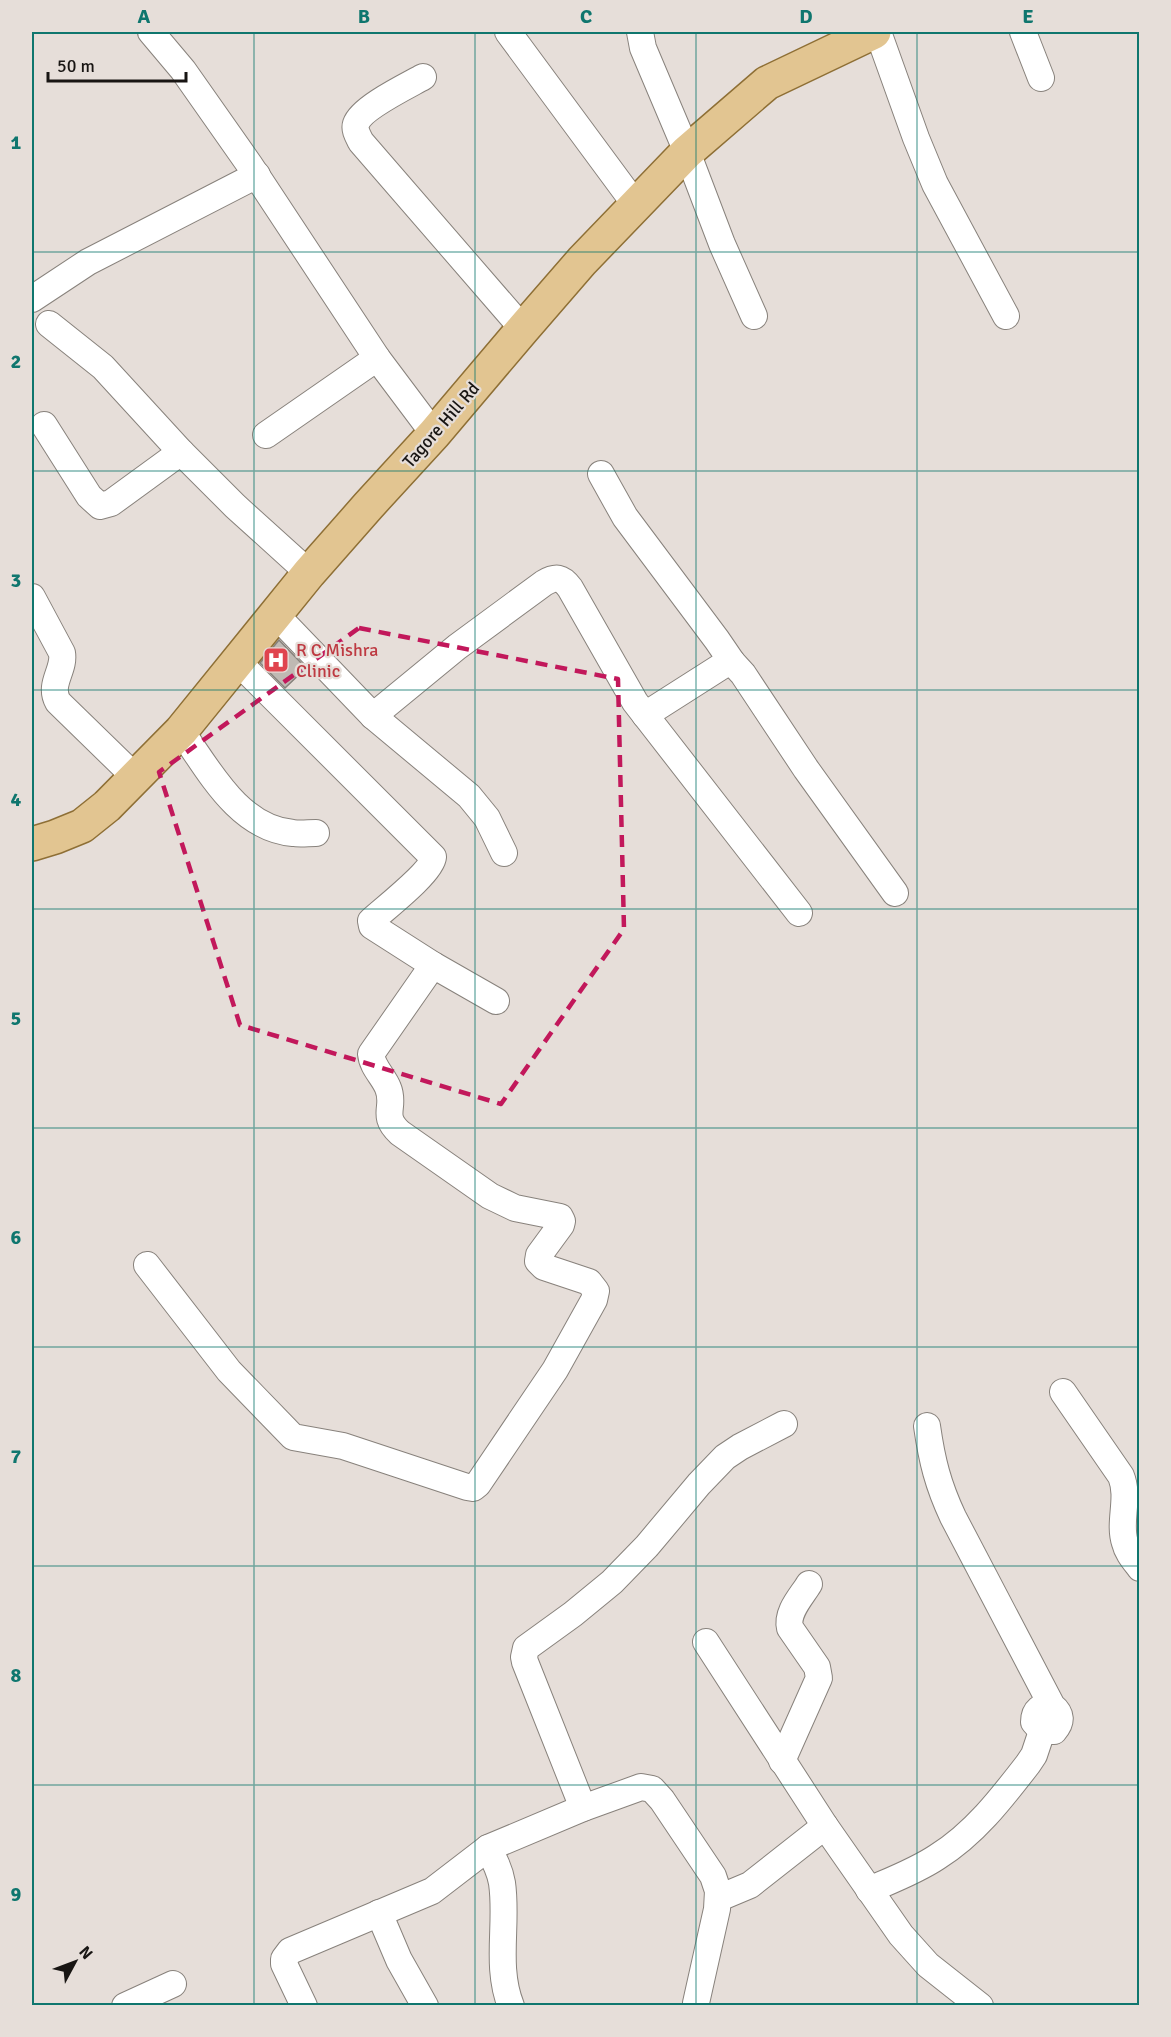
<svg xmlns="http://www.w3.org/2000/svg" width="1171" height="2037" font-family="Signika,sans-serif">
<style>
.building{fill:#bfb9b3;stroke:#86817b;stroke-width:1.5}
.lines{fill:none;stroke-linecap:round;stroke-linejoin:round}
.minor-casing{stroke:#88827c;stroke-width:28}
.major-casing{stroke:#8e6f35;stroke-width:36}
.minor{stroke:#fff;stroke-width:26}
.major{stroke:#e2c591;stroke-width:33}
.marked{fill:none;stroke:#c2185b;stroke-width:4.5;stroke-dasharray:12 8;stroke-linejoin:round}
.grid{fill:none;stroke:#0f766e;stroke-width:1.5;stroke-opacity:0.55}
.labels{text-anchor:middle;stroke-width:4.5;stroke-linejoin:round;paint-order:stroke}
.street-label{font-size:18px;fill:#181513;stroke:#e6ded9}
.health-label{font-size:18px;fill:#be3a42;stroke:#e6ded9;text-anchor:start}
.neatline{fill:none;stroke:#0f766e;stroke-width:2}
.grid-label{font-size:20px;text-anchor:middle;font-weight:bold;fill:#0f766e}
</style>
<rect width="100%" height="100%" fill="#e6ded9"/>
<path class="building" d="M279,640L306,668L285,688L260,663Z"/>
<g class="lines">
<g class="minor-casing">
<g id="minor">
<path d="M151,32L183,70L249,164L377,358L434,434"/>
<path d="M508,32L635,204"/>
<path d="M640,32L643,48L687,152L722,244L754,316"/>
<path d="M878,32L916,138L935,184L1006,316"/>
<path d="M1023,32L1041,78"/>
<path d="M423,77C407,86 361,108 356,124C354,130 358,136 361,142L523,329"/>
<path d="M32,299L88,262L257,175"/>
<path d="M49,324L103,367L181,452L235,506L309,573"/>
<path d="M44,425L89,496L100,506L111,503L181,452"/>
<path d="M266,435L377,358"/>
<path d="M601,474L625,517L717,640L732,662"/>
<path d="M32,597L62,653C65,670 48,684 58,702L135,777"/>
<path d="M275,614L373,716L469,796L487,818L504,853"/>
<path d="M238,662L433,857C432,872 384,909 371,921L372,926L433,965L496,1001"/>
<path d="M645,715L725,664L732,662L743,674L806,769L895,893"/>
<path d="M373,716L457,647L544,583C556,576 562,577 570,588L635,702L799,913"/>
<path d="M181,731C209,770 238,828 293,833C300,834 308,833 316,833"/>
<path d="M147,1265L229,1371L293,1437L343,1446L467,1487L473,1488L478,1484L555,1370L594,1300L596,1291L589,1282L544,1267L538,1261L539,1255L561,1225L562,1221L560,1217L515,1208L490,1196L400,1133C380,1115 396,1107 388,1088C384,1077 372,1067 371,1054L433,965"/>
<path d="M1063,1392L1121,1476C1130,1498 1118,1522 1125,1543C1127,1552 1134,1560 1140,1568"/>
<path d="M927,1426C932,1461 938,1485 953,1517L1052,1706C1062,1714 1062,1722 1054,1731H1042L1034,1722C1034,1710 1041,1705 1052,1706"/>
<path d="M706,1642L825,1826L901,1935L928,1965L980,2006"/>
<path d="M782,1761L819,1678L817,1667L790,1628C786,1612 802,1596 809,1584"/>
<path d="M583,1808L525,1662L524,1657L526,1648L573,1614L612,1582L647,1546L699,1484L725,1457L740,1447L784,1424"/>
<path d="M488,1848C494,1859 500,1870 502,1883C508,1924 495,1966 511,2006"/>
<path d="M869,1890C892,1880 916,1871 937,1857C974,1834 1001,1799 1028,1764L1034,1755L1042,1731"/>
<path d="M719,1898L750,1885L825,1826"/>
<path d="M379,1913L399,1960L425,2006"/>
<path d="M125,2006L173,1984"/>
<path d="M304,2006L284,1964V1959L290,1951L432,1891L488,1848L583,1808L641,1787L652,1789L662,1800L713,1876L718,1891L717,1909L696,2003"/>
</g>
</g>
<g class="major-casing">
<path id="major" d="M32,844L55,837L82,826L107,806L181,731L309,573L368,506L434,434L523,329L582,261L687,152L767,83L874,32"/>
</g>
<use href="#minor" class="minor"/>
<use href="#major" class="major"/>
</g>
<path class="marked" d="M359,628L618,679L624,929L501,1104L240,1025L159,772Z"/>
<path class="grid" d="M254,32V2006M475,32V2006M696,32V2006M917,32V2006M32,252H1140M32,471H1140M32,690H1140M32,909H1140M32,1128H1140M32,1347H1140M32,1566H1140M32,1785H1140"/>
<defs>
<g id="hospital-square" transform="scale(1.35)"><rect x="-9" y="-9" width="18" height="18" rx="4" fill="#e0444e" stroke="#e6ded9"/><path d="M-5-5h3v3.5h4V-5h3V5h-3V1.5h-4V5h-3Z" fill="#fff"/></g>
</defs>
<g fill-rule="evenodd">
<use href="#hospital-square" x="276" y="660"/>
</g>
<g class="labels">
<g class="street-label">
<text transform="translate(441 425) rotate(-49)" y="6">Tagore Hill Rd</text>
</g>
<g class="health-label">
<text x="296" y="656">R C Mishra<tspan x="296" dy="21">Clinic</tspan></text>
</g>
</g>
<rect width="1171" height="2037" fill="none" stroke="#e6ded9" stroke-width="66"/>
<g transform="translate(75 1962) rotate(49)" stroke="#e6ded9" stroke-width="4.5" paint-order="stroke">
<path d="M0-4.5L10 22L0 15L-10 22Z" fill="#181513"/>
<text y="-9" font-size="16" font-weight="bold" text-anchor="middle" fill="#181513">N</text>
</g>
<path d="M48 72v9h138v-9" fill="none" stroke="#181513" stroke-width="3"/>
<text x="57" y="72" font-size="18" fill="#181513" stroke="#e6ded9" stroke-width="4.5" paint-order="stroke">50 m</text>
<rect x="33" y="33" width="1105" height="1971" class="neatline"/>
<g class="grid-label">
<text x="144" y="23">A</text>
<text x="364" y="23">B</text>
<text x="586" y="23">C</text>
<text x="806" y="23">D</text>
<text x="1028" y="23">E</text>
<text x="16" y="149">1</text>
<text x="16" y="368">2</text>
<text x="16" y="587">3</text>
<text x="16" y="806">4</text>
<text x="16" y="1025">5</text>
<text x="16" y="1244">6</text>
<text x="16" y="1463">7</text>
<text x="16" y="1682">8</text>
<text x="16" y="1901">9</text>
</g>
</svg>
